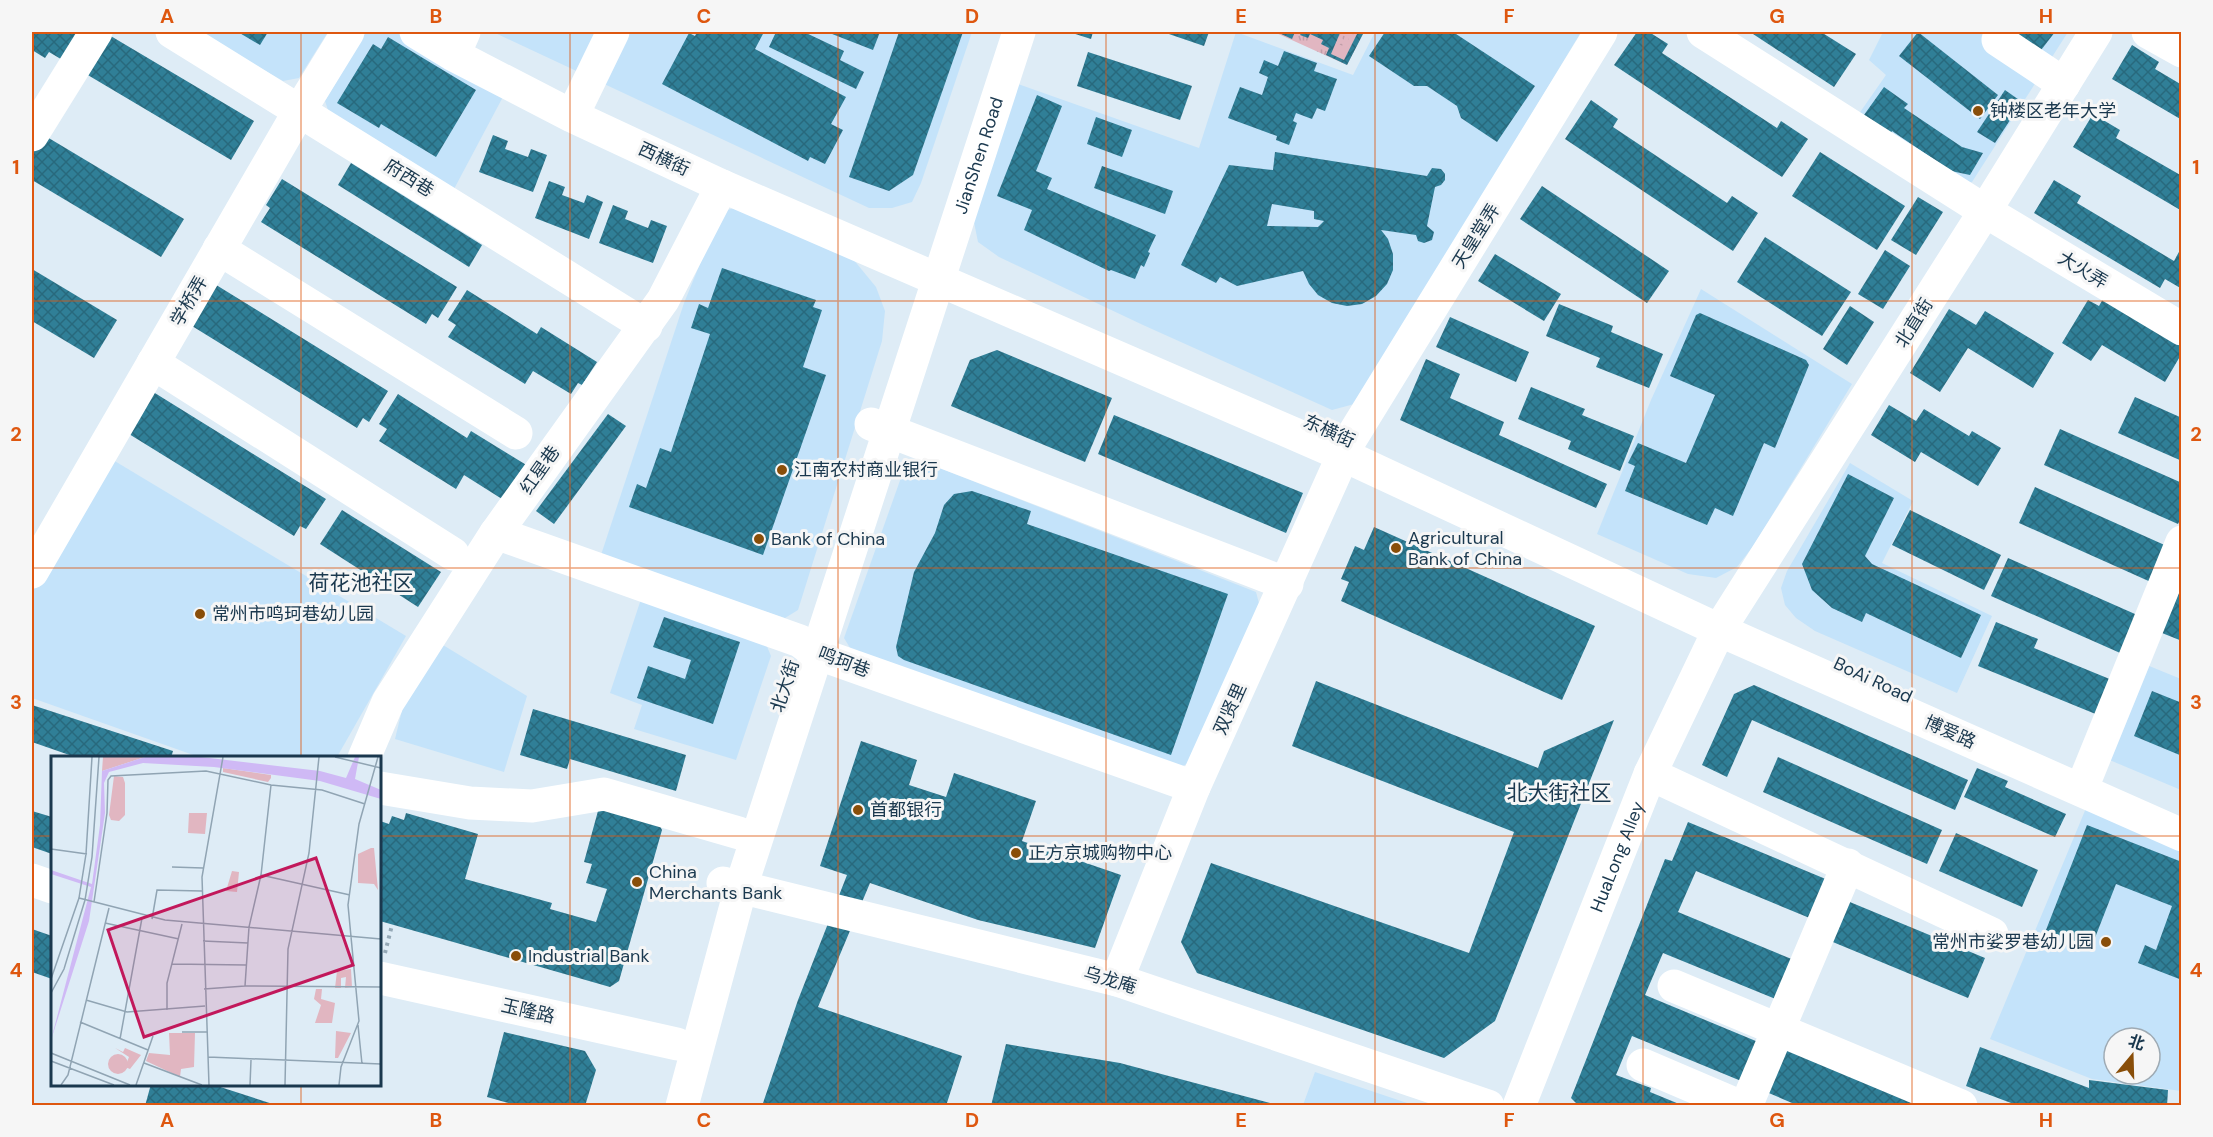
<svg xmlns="http://www.w3.org/2000/svg" width="2213" height="1137" font-family="'DM Sans','Noto Sans SC',sans-serif">
<style>
.built{fill:#c4e3fa;fill-rule:evenodd}
.park{fill:url(#park-tufts)}
.garden{fill:url(#garden-dots)}
.building{fill:url(#building-cross-hatch);fill-rule:evenodd}
.lines{fill:none;stroke-linecap:round;stroke-linejoin:round}
.path{stroke:#94a8b6;stroke-width:4;stroke-dasharray:3 4.5;stroke-linecap:butt}
.minor{stroke:#fff;stroke-width:33}
.major{stroke:#fff;stroke-width:33}
.grid{fill:none;stroke:#de570f;stroke-width:1.5;stroke-opacity:0.55}
.poi-dot{fill:#894e09;stroke:#f6f6f6;stroke-width:2}
.labels{text-anchor:middle;stroke-width:6;stroke-linejoin:round;paint-order:stroke}
.poi-label{font-size:18px;fill:#1a384e;stroke:#f6f6f6;text-anchor:start}
.street-label{font-size:18px;fill:#1a384e;stroke:#f6f6f6}
.quarter-label{font-size:21px;fill:#1a384e;stroke:#f6f6f6}
.inset-road{fill:none;stroke:#90a4b3;stroke-width:1.5}
.view{fill:#c2185b;fill-opacity:0.15;stroke:#c2185b;stroke-width:3}
.inset-edge{fill:none;stroke:#1a384e;stroke-width:3}
.neatline{fill:none;stroke:#de570f;stroke-width:2}
.grid-label{font-size:20px;text-anchor:middle;font-weight:bold;fill:#de570f}
</style>
<defs>
<pattern id="park-tufts" width="24" height="20" patternUnits="userSpaceOnUse" patternTransform="scale(1.5)"><rect width="24" height="20" fill="#e1b6c1"/><path d="M3 7l-1-3M5 7V3M7 7l1-3M15 17l-1-3M17 17v-4M19 17l1-3" fill="none" stroke="#c09da8"/></pattern>
<pattern id="garden-dots" width="8" height="8" patternUnits="userSpaceOnUse" patternTransform="scale(1.5)"><rect width="8" height="8" fill="#e1b6c1"/><path d="M2 2h.1M6 6h.1" fill="none" stroke="#c09da8" stroke-width="1.8" stroke-linecap="round"/></pattern>
<pattern id="building-cross-hatch" width="8" height="8" patternUnits="userSpaceOnUse" patternTransform="scale(1.5)"><rect width="8" height="8" fill="#307f97"/><path d="M0 0l8 8M0 8l8-8" fill="none" stroke="#28697d"/></pattern>
</defs>
<rect width="100%" height="100%" fill="#deecf6"/>
<g class="built">
<path d="M197,32H328L299,78L283,81Z"/>
<path d="M366,32H400L505,93L454,189L329,113L325,101Z"/>
<path d="M493,32H972L921,183L912,202L892,208H869Z"/>
<path d="M1236,32L1353,75L1375,32H1581L1358,403L1332,410L1143,325L999,257L978,242L973,217L1018,84L1199,148Z"/>
<path d="M1883,32H2068L1972,182L1958,186L1856,118L1886,75L1869,60Z"/>
<path d="M744,205L853,259L876,287L885,311L882,341L798,610L785,618L600,558L684,303L721,212Z"/>
<path d="M1701,289L1852,384L1754,545L1737,567L1716,578L1688,574L1597,534L1651,400Z"/>
<path d="M108,457L406,636L337,757H199L32,698V591Z"/>
<path d="M919,460L1256,592L1260,607L1192,761L1177,769L855,656L844,638L903,472Z"/>
<path d="M1850,463L1913,501L1882,563L1992,616L1957,693L1815,631L1796,618L1785,605L1781,588L1787,571Z"/>
<path d="M642,596L763,637L771,656L736,760L634,729L642,705L610,693Z"/>
<path d="M438,642L527,696L504,772L395,739L404,702Z"/>
<path d="M2137,661L2181,679V790L2100,756Z"/>
<path d="M2089,801L2181,845V1091L2092,1079L1990,1039ZM2114,1038H2150V1074H2114Z"/>
<path d="M1315,1072L1404,1102L1414,1105H1303Z"/>
</g>
<path class="park" d="M1274,32H1364L1347,65Z"/>
<path class="garden" d="M1341,32L1342,38L1345,41H1348L1349,36L1352,32H1358L1350,47L1346,45L1343,46L1336,43Z"/>
<g class="building">
<path d="M32,32H104L254,121L231,160L49,52L45,58L32,50Z"/>
<path d="M238,32H268L260,45Z"/>
<path d="M697,32H764L755,49L846,97L831,124L843,130L825,164L810,157L808,161L662,84L689,33L695,36Z"/>
<path d="M776,32H804L844,51L840,60L864,72L856,89L769,47Z"/>
<path d="M827,32H880L873,50Z"/>
<path d="M899,32H963L913,175L889,191L849,177Z"/>
<path d="M1069,32H1093L1091,39Z"/>
<path d="M1163,32H1209L1204,46Z"/>
<path d="M1279,32H1295L1292,39L1279,33Z"/>
<path d="M1302,32H1336L1340,33L1331,54L1344,60L1358,32H1364L1347,65L1326,55L1329,48L1321,44L1323,40L1310,34L1308,38L1300,35Z"/>
<path d="M1385,32H1453L1535,86L1497,142L1461,118L1457,106L1427,86H1414L1369,56Z"/>
<path d="M1637,32H1649L1668,44L1662,53L1777,128L1781,121L1808,139L1782,177L1614,65Z"/>
<path d="M1750,32H1821L1856,54L1834,87Z"/>
<path d="M1918,32L1998,95L1980,119L1899,56Z"/>
<path d="M2017,32H2055L2038,54L2014,35Z"/>
<path d="M388,37L476,90L436,157L381,124L379,128L337,103L373,44L381,49Z"/>
<path d="M2132,45L2159,62L2155,69L2182,85V120L2112,79Z"/>
<path d="M1284,51L1317,63L1314,71L1337,79L1325,111L1317,108L1312,119L1296,113L1293,121L1297,123L1289,145L1276,140L1277,136L1228,118L1240,87L1262,95L1268,77L1259,73L1264,60L1278,66Z"/>
<path d="M1088,52L1192,86L1180,120L1077,86Z"/>
<path d="M1884,87L1908,104L1904,108L1962,147L1983,153L1970,175L1951,171L1892,131L1891,133L1864,115Z"/>
<path d="M2005,90L2022,102L1995,143L1977,132Z"/>
<path d="M1037,95L1062,106L1036,171L1052,178L1047,189L1156,235L1148,252L1150,253L1144,267L1141,265L1135,279L1111,270L1109,271L1024,230L1032,210L997,196Z"/>
<path d="M1591,100L1618,119L1613,127L1727,203L1732,196L1758,213L1733,251L1565,139Z"/>
<path d="M2093,114L2120,130L2116,138L2182,176V211L2073,147Z"/>
<path d="M1096,117L1132,130L1122,157L1087,144Z"/>
<path d="M32,128L184,219L161,257L32,180Z"/>
<path d="M493,135L508,141L505,149L528,157L531,149L547,155L533,192L479,172Z"/>
<path d="M1275,152L1427,176L1432,168L1441,169L1445,174V180L1441,185L1435,187L1427,226L1434,232L1432,240L1424,243L1418,241L1416,235L1381,230L1388,239L1393,254V270L1387,284L1376,296L1362,304L1347,306L1332,303L1318,295L1309,284L1303,271L1237,286L1220,277L1216,283L1181,265L1229,165L1273,170ZM1272,204L1314,211V219L1324,221L1318,227L1267,226Z"/>
<path d="M1820,152L1905,206L1877,250L1792,196Z"/>
<path d="M351,163L482,245L469,267L338,185Z"/>
<path d="M1102,166L1173,191L1165,214L1094,188Z"/>
<path d="M282,179L457,287L438,318L432,314L426,324L261,222L270,208L266,205Z"/>
<path d="M2054,180L2081,196L2077,203L2174,261L2180,250L2182,251V289L2165,279L2160,288L2034,213Z"/>
<path d="M549,181L565,187L562,195L584,203L587,195L603,202L589,239L535,218Z"/>
<path d="M1542,186L1669,271L1647,303L1520,219Z"/>
<path d="M1918,197L1943,212L1916,255L1891,240Z"/>
<path d="M613,205L628,211L625,219L648,228L651,220L667,226L653,263L599,243Z"/>
<path d="M1765,237L1851,292L1822,336L1737,282Z"/>
<path d="M1885,250L1910,266L1883,309L1858,294Z"/>
<path d="M1495,254L1561,294L1544,321L1478,281Z"/>
<path d="M722,268L816,300L813,307L822,310L803,367L826,375L763,555L629,507L637,484L646,488L660,448L671,452L710,334L691,328L699,304L708,308Z"/>
<path d="M32,269L117,320L94,358L32,321Z"/>
<path d="M213,283L388,391L369,422L363,418L357,428L192,326Z"/>
<path d="M467,290L537,334L541,327L597,362L582,385L578,383L571,394L533,371L525,384L448,337L456,325L448,320Z"/>
<path d="M2104,297L2182,342V353L2165,382L2102,345L2091,361L2062,343L2088,300L2099,306Z"/>
<path d="M1559,304L1613,326L1611,332L1663,354L1649,388L1596,367L1600,358L1546,336Z"/>
<path d="M1850,306L1874,322L1847,365L1823,349Z"/>
<path d="M1949,309L1976,325L1985,311L2054,353L2033,388L1968,348L1940,392L1910,373Z"/>
<path d="M1700,313L1806,360L1809,365L1775,448L1764,443L1733,516L1715,508L1707,525L1625,491L1635,466L1628,463L1638,443L1686,463L1715,395L1670,376L1696,315Z"/>
<path d="M1450,317L1529,352L1516,382L1436,347Z"/>
<path d="M997,350L1112,398L1085,462L951,406L970,360Z"/>
<path d="M1426,359L1460,374L1450,398L1504,422L1499,435L1607,484L1596,508L1400,420Z"/>
<path d="M1531,387L1585,409L1582,415L1634,436L1620,471L1568,449L1571,441L1518,419Z"/>
<path d="M150,390L326,499L306,529L300,526L294,536L129,434Z"/>
<path d="M398,394L467,438L471,431L528,466L502,499L464,475L456,489L379,441L387,429L379,424Z"/>
<path d="M2135,397L2182,418V461L2118,433Z"/>
<path d="M1889,405L1916,421L1924,409L1969,436L1972,431L2001,448L1978,486L1921,452L1915,462L1871,435Z"/>
<path d="M608,414L626,426L554,524L536,511Z"/>
<path d="M1114,415L1303,493L1286,533L1098,454Z"/>
<path d="M2060,429L2182,483V516L2178,524L2044,465Z"/>
<path d="M1848,474L1894,498L1865,556L1872,564L1981,615L1961,658L1866,613L1862,622L1832,608L1812,590L1802,564Z"/>
<path d="M2035,487L2169,547L2153,583L2019,523Z"/>
<path d="M972,491L1031,511L1027,524L1228,594L1171,755L904,660L898,656L896,647L914,572L935,533L944,505L954,494Z"/>
<path d="M342,510L441,572L418,607L320,544Z"/>
<path d="M1910,510L2001,555L1984,590L1892,545Z"/>
<path d="M1374,527L1595,626L1562,700L1341,601L1349,582L1341,579L1355,546L1364,550Z"/>
<path d="M2008,558L2144,618L2127,656L1991,596Z"/>
<path d="M2170,587L2182,592V641L2152,629Z"/>
<path d="M664,617L740,642L713,724L637,698L648,666L685,679L691,660L653,647Z"/>
<path d="M1996,622L2038,639L2034,648L2112,680L2098,715L1978,666Z"/>
<path d="M1316,681L1538,768L1544,751L1614,720L1495,1021L1444,1058L1197,973L1181,942L1211,863L1469,953L1514,832L1292,746Z"/>
<path d="M1754,685L1968,780L1955,810L1752,720L1727,777L1702,765L1734,694Z"/>
<path d="M2152,691L2182,703V756L2134,736Z"/>
<path d="M32,705L173,751L171,758H78L32,742Z"/>
<path d="M533,709L686,755L676,791L570,759L567,769L520,755Z"/>
<path d="M861,741L917,760L909,785L946,797L954,773L1036,801L1022,841L1121,875L1095,948L978,920L870,883L818,1007L962,1056L946,1106H762L798,1000L847,875L820,866Z"/>
<path d="M1778,757L1942,830L1927,864L1763,792Z"/>
<path d="M1977,768L2008,781L2005,787L2066,814L2055,837L1964,797Z"/>
<path d="M601,800L655,816L662,830L619,981L610,987L380,921V821L389,824L392,816L404,820L406,813L478,834L465,879L552,903L550,909L596,922L607,889L586,883L592,864L584,862Z"/>
<path d="M32,811L52,817V854L32,847Z"/>
<path d="M1688,822L1828,880L1812,919L1696,871L1678,912L1794,960L1778,1000L1663,953L1645,995L1763,1044L1746,1083L1632,1036L1616,1075L1651,1088L1650,1092L1684,1106H1583L1576,1103L1571,1098L1665,859L1672,861Z"/>
<path d="M2087,825L2182,862V980L2138,963L2145,945L2156,950L2172,906L2116,884L2091,948L2046,930Z"/>
<path d="M1956,833L2038,870L2022,907L1939,871Z"/>
<path d="M1845,900L1985,958L1968,998L1828,940Z"/>
<path d="M32,929L52,936V979L32,972Z"/>
<path d="M504,1032L585,1051L596,1070L585,1106H519L487,1097Z"/>
<path d="M1006,1044L1120,1063L1270,1103L1269,1106H991Z"/>
<path d="M1782,1045L1915,1098L1912,1106H1799L1764,1091Z"/>
<path d="M1980,1047L2089,1088V1080L2168,1090L2167,1106H2019L1966,1086Z"/>
<path d="M151,1084H211L279,1106H145Z"/>
</g>
<g class="lines">
<path class="path" d="M385,953L392,925"/>
<g class="minor">
<path d="M172,32L646,326"/>
<path d="M1703,32L1985,211L2182,329"/>
<path d="M2148,32L2182,51"/>
<path d="M1998,40L2064,84"/>
<path d="M460,41L464,32"/>
<path d="M579,102L613,32"/>
<path d="M32,135L96,32"/>
<path d="M219,249L516,433"/>
<path d="M153,363L453,554"/>
<path d="M871,424L1287,584"/>
<path d="M496,533L800,641L816,653L1194,787"/>
<path d="M32,572L300,110L348,32"/>
<path d="M364,758L388,702L496,533L663,300L722,186"/>
<path d="M1650,774L1992,934"/>
<path d="M2086,778L2182,542"/>
<path d="M380,788L470,803L532,806L604,794L739,833"/>
<path d="M32,880L52,887"/>
<path d="M723,883L1117,980L1488,1106"/>
<path d="M380,978L677,1044"/>
<path d="M1117,980L1194,787L1350,440L1601,32"/>
<path d="M1674,986L1961,1106"/>
<path d="M1643,1065L1739,1106"/>
<path id="s1" d="M1519,1106L1650,774L1719,630L1985,211L2096,32"/>
<path d="M1746,1106L1848,865"/>
</g>
<g class="major">
<path d="M416,32L452,54L572,116L722,186L1343,455L1719,630L2182,835"/>
<path id="s2" d="M682,1106L741,887L1019,32"/>
</g>
</g>
<path class="grid" d="M301,32V758M570,32V1106M838,32V1106M1106,32V1106M1375,32V1106M1643,32V1106M1912,32V1106M32,301H2182M32,568H2182M32,836H52M380,836H2182M301,1084V1106"/>
<g class="poi-dot">
<circle cx="1978" cy="111" r="6"/>
<circle cx="782" cy="470" r="6"/>
<circle cx="759" cy="539" r="6"/>
<circle cx="1396" cy="548" r="6"/>
<circle cx="200" cy="614" r="6"/>
<circle cx="858" cy="810" r="6"/>
<circle cx="1016" cy="853" r="6"/>
<circle cx="637" cy="882" r="6"/>
<circle cx="2106" cy="942" r="6"/>
<circle cx="516" cy="956" r="6"/>
</g>
<g class="labels">
<g class="poi-label">
<text x="1990" y="117">钟楼区老年大学</text>
<text x="794" y="476">江南农村商业银行</text>
<text x="1408" y="544">Agricultural<tspan x="1408" dy="21">Bank of China</tspan></text>
<text x="771" y="545">Bank of China</text>
<text x="212" y="620">常州市鸣珂巷幼儿园</text>
<text x="870" y="816">首都银行</text>
<text x="1028" y="859">正方京城购物中心</text>
<text x="649" y="878">China<tspan x="649" dy="21">Merchants Bank</tspan></text>
<text x="2094" y="948" text-anchor="end">常州市娑罗巷幼儿园</text>
<text x="528" y="962">Industrial Bank</text>
</g>
<g class="street-label">
<text dy="6" stroke="none"><textPath href="#s2" startOffset="996">JianShen Road</textPath></text>
<text transform="translate(664 159) rotate(25)" y="6">西横街</text>
<text transform="translate(409 178) rotate(32)" y="6">府西巷</text>
<text transform="translate(1476 236) rotate(-58)" y="6">天皇堂弄</text>
<text transform="translate(2083 270) rotate(31)" y="6">大火弄</text>
<text transform="translate(189 301) rotate(-60)" y="6">学桥弄</text>
<text transform="translate(1914 323) rotate(-58)" y="6">北直街</text>
<text transform="translate(1329 431) rotate(24)" y="6">东横街</text>
<text transform="translate(540 470) rotate(-55)" y="6">红星巷</text>
<text transform="translate(844 662) rotate(21)" y="6">鸣珂巷</text>
<text transform="translate(1873 680) rotate(25)" y="6">BoAi Road</text>
<text transform="translate(785 686) rotate(-72)" y="6">北大街</text>
<text transform="translate(1230 709) rotate(-66)" y="6">双贤里</text>
<text transform="translate(1950 732) rotate(24)" y="6">博爱路</text>
<text dy="6" stroke="none"><textPath href="#s1" startOffset="268">HuaLong Alley</textPath></text>
<text transform="translate(1110 980) rotate(16)" y="6">乌龙庵</text>
<text transform="translate(528 1011) rotate(13)" y="6">玉隆路</text>
</g>
<g class="quarter-label">
<text x="361" y="590">荷花池社区</text>
<text x="1559" y="800">北大街社区</text>
</g>
</g>
<g transform="translate(51 756)">
<rect width="330" height="330" fill="#deecf6"/>
<path d="M63,20L72,21L74,27V59L68,65L60,64L58,59ZM138,57H156L154,78L137,77ZM320,92H323L327,134L323,128L307,127V98ZM285,275L300,277L287,302H284ZM64,292L72,296L74,292L90,299L79,313L74,311L78,301Z" fill="#e1b6c1"/>
<path d="M172,12L220,19V22L217,26L172,16Z" fill="#e1b6c1"/>
<path d="M52,1H94L51,15ZM181,115L188,116L186,136L175,135ZM300,213L301,231L294,232L295,221L290,222V232H284L286,215ZM265,233H271L270,243L284,247L281,267H264L270,249L263,243ZM118,277H144L143,311L130,313L129,321L95,305L98,297L119,299ZM57 308a10 10 0 1 1 20 0a10 10 0 1 1-20 0Z" fill="#e1b6c1"/>
<path d="M94,1H150L269,15L295,22L304,1H308L304,23L330,34V43L269,25L163,11L92,7L58,16L53,27L54,57L38,165L0,284L40,131L0,118V114L41,128L49,69L51,15Z" fill="#cfb9f5"/>
<path class="inset-road" d="M284,1L330,12M0,93L36,98M121,111L152,112M210,119L299,139M28,142L114,164L330,183M43,146L56,57L57,24L60,20L155,15L220,29L271,34L314,48M101,163L106,134L151,135M54,167L128,183M152,185L197,187M121,208L195,209M0,223L28,142L35,98L41,1M194,230L198,171L210,119L220,29M153,233L194,230L330,231M0,237L13,213L34,144L41,101L48,1M35,244L76,256L154,250M116,254V227L131,168M29,266L97,294M307,269L311,308M131,276H156M69,283L91,162M0,297L79,329M157,301L330,308M0,305L63,329M93,307L151,329M10,329L17,319L58,152M85,329L102,280M158,329L151,121L172,1M199,329L200,304M234,329L237,193L258,97L268,1M288,329L290,311L308,265L297,149L308,68L327,1"/>
<path class="view" d="M265,102L302,209L93,281L57,174Z"/>
<rect width="330" height="330" class="inset-edge"/>
</g>
<rect width="2213" height="1137" fill="none" stroke="#f6f6f6" stroke-width="66"/>
<g transform="translate(2132 1056) rotate(19)"><circle r="28" fill="#f6f6f6" stroke="#9eaab3" stroke-width="1.5"/>
<path d="M0-4.5L10 22L0 15L-10 22Z" fill="#894e09"/>
<text y="-9" font-size="16" font-weight="bold" text-anchor="middle" fill="#1a384e">北</text>
</g>
<rect x="33" y="33" width="2147" height="1071" class="neatline"/>
<g class="grid-label">
<text x="167" y="23">A</text>
<text x="436" y="23">B</text>
<text x="704" y="23">C</text>
<text x="972" y="23">D</text>
<text x="1241" y="23">E</text>
<text x="1509" y="23">F</text>
<text x="1777" y="23">G</text>
<text x="2046" y="23">H</text>
<text x="16" y="174">1</text>
<text x="2196" y="174">1</text>
<text x="16" y="441">2</text>
<text x="2196" y="441">2</text>
<text x="16" y="709">3</text>
<text x="2196" y="709">3</text>
<text x="16" y="977">4</text>
<text x="2196" y="977">4</text>
<text x="167" y="1127">A</text>
<text x="436" y="1127">B</text>
<text x="704" y="1127">C</text>
<text x="972" y="1127">D</text>
<text x="1241" y="1127">E</text>
<text x="1509" y="1127">F</text>
<text x="1777" y="1127">G</text>
<text x="2046" y="1127">H</text>
</g>
</svg>
